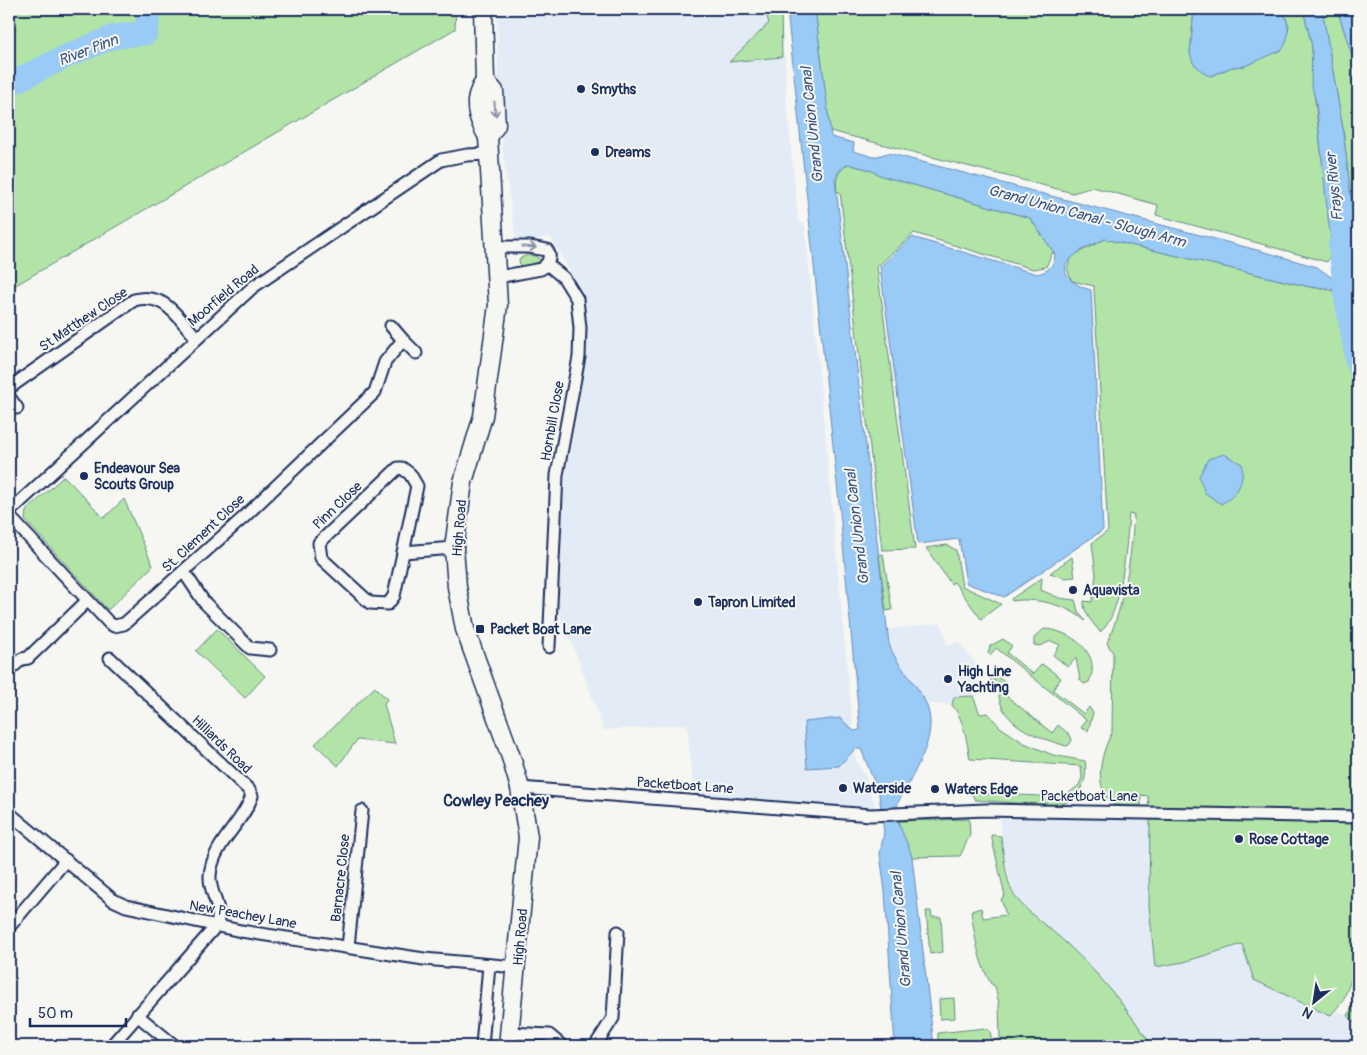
<svg xmlns="http://www.w3.org/2000/svg" width="1367" height="1055" font-family="Pangolin,sans-serif">
<style>
.built{fill:#e3ebf6}
.green{fill:#b1e4a6;stroke:#668a82}
.water{fill:#9acaf6;stroke:#678cb9}
.lines{fill:none;stroke-linecap:round;stroke-linejoin:round}
.river{stroke:#9acaf6;stroke-width:24}
.street-casing{stroke:#1b2f5e;stroke-width:15}
.primary-casing{stroke:#1b2f5e;stroke-width:21}
.street{stroke:#f6f6f2;stroke-width:11}
.primary{stroke:#f6f6f2;stroke-width:18}
.oneway{stroke:#8892a8}
.poi-dot{fill:#1b2f5e;stroke:#f6f6f2;stroke-width:2}
.labels{text-anchor:middle;stroke-width:4;stroke-linejoin:round;paint-order:stroke}
.poi-label{font-size:14px;font-weight:bold;fill:#1b2f5e;stroke:#f6f6f2;text-anchor:start}
.street-label{font-size:14px;fill:#1b2f5e;stroke:#f6f6f2}
.water-label{font-size:15px;font-style:italic;fill:#3b5684;stroke:#f6f6f2}
.quarter-label{font-size:16px;font-weight:bold;fill:#1b2f5e;stroke:#f6f6f2}
</style>
<rect width="100%" height="100%" fill="#f6f6f2"/>
<filter id="ink" filterUnits="userSpaceOnUse"><feTurbulence type="fractalNoise" baseFrequency=".02" numOctaves="2"/><feDisplacementMap in="SourceGraphic" scale="10" xChannelSelector="R" yChannelSelector="G"/><feConvolveMatrix kernelMatrix="1 2 1 2 8 2 1 2 1" color-interpolation-filters="sRGB"/></filter>
<g filter="url(#ink)">
<g class="built">
<path d="M497,9H761L766,13L769,23L781,9L780,51L785,56L786,97L798,220L805,226L856,761L865,775L876,810L694,798L687,724L604,730L578,658L563,625L557,604L561,505L587,352V327L583,304L572,275L550,236L534,241L516,240L503,154L498,73Z"/>
<path d="M941,623L947,645L958,642L975,663L980,695L954,697L952,705L925,703L904,669L892,653L887,630Z"/>
<path d="M1000,812L1150,817L1151,931L1184,962L1242,944L1254,980L1330,1016L1336,1011L1348,1016L1358,1025V1046H1152L1143,1033L1014,895L1003,852Z"/>
</g>
<g class="green">
<path d="M9,9H456L455,29L9,289Z"/>
<path d="M761,9H781L782,57L729,62L769,23L766,14Z"/>
<path d="M815,9H1194L1190,53L1211,76L1232,67L1245,66L1285,45L1289,26L1282,9H1303L1312,46L1314,93L1334,256L1329,258L1327,262L1156,215L1158,205L1093,187L1073,193L830,131Z"/>
<path d="M1322,9H1337L1354,61L1353,86L1358,126V270H1355V233L1343,129Z"/>
<path d="M848,164L870,170L882,176L1030,218L1055,254L1052,253L1046,267L1033,269L914,233L877,267L915,549L882,550L840,192H837C835,178 837,172 848,164Z"/>
<path d="M1105,239L1310,287L1342,292L1350,351L1358,384V811L1149,807L1148,796L1141,795V806L1114,805C1092,789 1101,752 1112,733L1113,653L1107,643C1125,602 1131,560 1134,515L1129,514C1127,540 1122,618 1100,632C1093,623 1083,613 1084,601L1092,602L1096,575L1092,543L1108,531L1094,290V286L1072,281L1067,269L1072,256Z"/>
<path d="M527,255L535,256L541,260L539,263L523,269L520,267L519,259Z"/>
<path d="M1348,293L1358,296V358L1356,350Z"/>
<path d="M64,476L104,518L124,499L153,566L108,610L25,520L26,511Z"/>
<path d="M947,545L956,550L962,586L1001,604L981,619L954,582L951,584L926,548Z"/>
<path d="M883,554L892,610L886,611L879,555Z"/>
<path d="M1072,557L1075,577L1065,578L1050,573Z"/>
<path d="M1042,578L1041,590L1059,598L1075,600L1078,611L1085,621C1069,605 1034,597 1012,601L1011,599Z"/>
<path d="M217,629L265,676L245,698L196,651Z"/>
<path d="M1044,629C1070,630 1103,653 1089,682L1084,684L1080,680L1076,658L1068,667L1053,655L1060,645L1051,641L1040,646L1034,645V638Z"/>
<path d="M1003,639L1012,646L1007,653L1033,674L1042,664L1061,678L1053,690L1084,714L1089,707L1093,713L1088,731L1081,728L1086,720L996,648L990,655L988,653L990,646Z"/>
<path d="M992,676H997L1008,685L1003,693L1052,733L1058,725L1070,735L1072,740L1069,745L1066,746C1041,738 1005,728 999,697C998,692 1000,687 999,682L990,680Z"/>
<path d="M375,687L387,699L384,704L395,744L357,740L338,766L315,744Z"/>
<path d="M973,696L980,714L988,713L1000,727L1024,743L1053,755L1085,761C1088,777 1082,797 1065,803C1051,807 993,801 975,800L971,793L1064,797L1079,785L1082,778L1081,766L970,759C966,739 965,721 952,705L954,697Z"/>
<path d="M1150,817L1358,819V961L1343,1001L1330,1016L1254,980L1242,944L1184,962L1155,967L1149,905Z"/>
<path d="M969,819L970,835L960,856L912,857L901,832L899,821Z"/>
<path d="M991,835L1001,836C1003,851 1006,885 1015,896C1028,914 1050,928 1066,943C1100,974 1127,1008 1152,1046H938V1033L985,1028L990,1031L992,1041L1000,1040L999,1004L995,986L991,984C978,961 975,937 971,911L981,908L983,918L1006,915L1001,899L1005,896Z"/>
<path d="M926,911H931L932,917H941L943,952L930,954Z"/>
<path d="M1358,988V1025L1348,1016Z"/>
<path d="M954,998L955,1018L940,1019L939,999Z"/>
</g>
<g class="water">
<path d="M787,9H815L831,137L854,143L853,151L874,157L888,153L1272,254L1317,267L1331,277L1358,285V296L1327,288L1310,287L1105,239C1095,244 1082,248 1074,256C1053,272 1075,286 1091,290L1103,530L1004,597L966,583L959,539L918,544L880,267L912,237L1037,274C1048,272 1055,265 1055,254L1030,218L882,176L870,170L848,164L839,171L835,179L889,644C898,671 929,691 930,721C931,745 916,768 906,789C903,794 898,801 897,806C895,825 908,840 912,857L934,1046H895L885,891L880,854L884,832L879,794L861,749H855L839,766L807,768L804,722L840,718L854,731L860,730L840,512Z"/>
<path d="M1194,9H1282C1289,22 1291,36 1282,50L1245,66L1232,67L1211,76L1205,74L1193,63L1190,53Z"/>
<path d="M1303,9H1322L1343,129L1355,233L1354,279L1338,275L1335,268L1328,218L1316,102L1311,83L1312,46Z"/>
<path d="M1337,9H1358V126L1353,86L1354,61Z"/>
<path d="M1224,454L1242,464C1244,483 1238,495 1221,504L1205,493L1199,477L1208,459Z"/>
</g>
<g class="lines">
<g class="river">
<path d="M9,82L16,81L65,57L113,37L146,33L149,9"/>
<path d="M1340,245L1346,298L1358,364"/>
</g>
<g class="street-casing">
<g id="street">
<path d="M495,247H529L547,250C552,257 548,264 541,269L498,277"/>
<path d="M547,264L564,278L577,299L580,328L579,357L557,475L549,647"/>
<path d="M403,340L416,353"/>
<path d="M9,388L134,300C165,292 177,317 196,337"/>
<path d="M9,397L17,408"/>
<path d="M398,468H402L410,474L417,486L394,596L388,604L370,603L321,558L319,543Z"/>
<path d="M9,512L253,287L441,160L467,155L489,154"/>
<path d="M9,516L109,623L114,626L124,624L243,518L375,392L385,362L403,340L391,326"/>
<path d="M403,552L454,548"/>
<path d="M184,572L204,602L250,648L270,650"/>
<path d="M110,658L249,790L252,796C242,825 212,844 210,876C209,894 224,908 216,926L111,1046"/>
<path d="M9,670L22,659L28,658L87,601"/>
<path d="M520,788L871,815L985,810L1358,817"/>
<path d="M9,813L113,900L126,906L241,931L424,959L517,967"/>
<path d="M9,927L66,860"/>
<path d="M348,947L362,811"/>
<path d="M137,1015L175,1046"/>
<path d="M510,1033L549,1035L562,1046"/>
<path d="M482,1046L489,965"/>
<path d="M595,1046L613,1018L618,932"/>
</g>
</g>
<g class="primary-casing">
<g id="primary">
<path d="M483,9L485,81L494,91L496,125L488,137L498,305L483,416L463,482L454,548L457,587L465,629L511,757L520,788L528,837L508,1046"/>
<path d="M485,81C471,100 477,118 488,137"/>
</g>
</g>
<use href="#street" class="street"/>
<use href="#primary" class="primary"/>
</g>
<defs><path id="oneway-shaft" d="M-6 0H5M1.5-3L5.5 0L1.5 3" fill="none" stroke-width="1.6" stroke-linecap="round" stroke-linejoin="round" transform="scale(1.25)"/></defs>
<g class="oneway">
<use href="#oneway-shaft" transform="translate(495 109) rotate(85)"/>
<use href="#oneway-shaft" transform="translate(529 247) rotate(3)"/>
</g>
</g>
<g class="poi-dot">
<circle cx="581" cy="89" r="5"/>
<circle cx="595" cy="152" r="5"/>
<circle cx="84" cy="476" r="5"/>
<circle cx="1073" cy="590" r="5"/>
<circle cx="698" cy="602" r="5"/>
<rect x="475" y="624" width="10" height="10" rx="2.5"/>
<circle cx="948" cy="679" r="5"/>
<circle cx="843" cy="788" r="5"/>
<circle cx="935" cy="789" r="5"/>
<circle cx="1239" cy="839" r="5"/>
</g>
<g class="labels">
<g class="poi-label">
<text x="591" y="94">Smyths</text>
<text x="605" y="157">Dreams</text>
<text x="94" y="473">Endeavour Sea<tspan x="94" dy="16">Scouts Group</tspan></text>
<text x="1083" y="595">Aquavista</text>
<text x="708" y="607">Tapron Limited</text>
<text x="490" y="634">Packet Boat Lane</text>
<text x="958" y="676">High Line<tspan x="958" dy="16">Yachting</tspan></text>
<text x="853" y="793">Waterside</text>
<text x="945" y="794">Waters Edge</text>
<text x="1249" y="844">Rose Cottage</text>
</g>
<g class="street-label">
<text transform="translate(223 295) rotate(-40)" y="5">Moorfield Road</text>
<text transform="translate(83 319) rotate(-34)" y="5">St Matthew Close</text>
<text transform="translate(552 421) rotate(-80)" y="5">Hornbill Close</text>
<text transform="translate(337 505) rotate(-44)" y="5">Pinn Close</text>
<text transform="translate(459 528) rotate(-85)" y="5">High Road</text>
<text transform="translate(203 533) rotate(-43)" y="5">St. Clement Close</text>
<text transform="translate(222 744) rotate(44)" y="5">Hilliards Road</text>
<text transform="translate(685 785) rotate(4)" y="5">Packetboat Lane</text>
<text x="1089" y="801">Packetboat Lane</text>
<text transform="translate(340 878) rotate(-84)" y="5">Barnacre Close</text>
<text transform="translate(243 914) rotate(10)" y="5">New Peachey Lane</text>
<text transform="translate(520 937) rotate(-85)" y="5">High Road</text>
</g>
<g class="water-label">
<text transform="translate(88 50) rotate(-21)" y="5">River Pinn</text>
<text transform="translate(812 125) rotate(-96)" y="5">Grand Union Canal</text>
<text transform="translate(1334 187) rotate(-96)" y="5">Frays River</text>
<text transform="translate(1087 216) rotate(15)" y="5">Grand Union Canal - Slough Arm</text>
<text transform="translate(857 527) rotate(-97)" y="5">Grand Union Canal</text>
<text transform="translate(901 930) rotate(-95)" y="5">Grand Union Canal</text>
</g>
<g class="quarter-label">
<text x="496" y="806">Cowley Peachey</text>
</g>
</g>
<rect width="1367" height="1055" fill="none" stroke="#f6f6f2" stroke-width="30"/>
<rect x="15" y="15" width="1337" height="1025" fill="none" stroke="#1b2f5e" stroke-width="2" filter="url(#ink)"/>
<g transform="translate(1314 1002) rotate(210)" stroke="#f6f6f2" stroke-width="4" paint-order="stroke">
<path d="M0-4L9 19L0 12L-9 19Z" fill="#1b2f5e"/>
<text y="-8" font-size="14" font-weight="bold" text-anchor="middle" fill="#1b2f5e">N</text>
</g>
<path d="M30 1018v8h96v-8" fill="none" stroke="#1b2f5e" stroke-width="2.5"/>
<text x="38" y="1018" font-size="15" fill="#1b2f5e" stroke="#f6f6f2" stroke-width="4" paint-order="stroke">50 m</text>
</svg>
